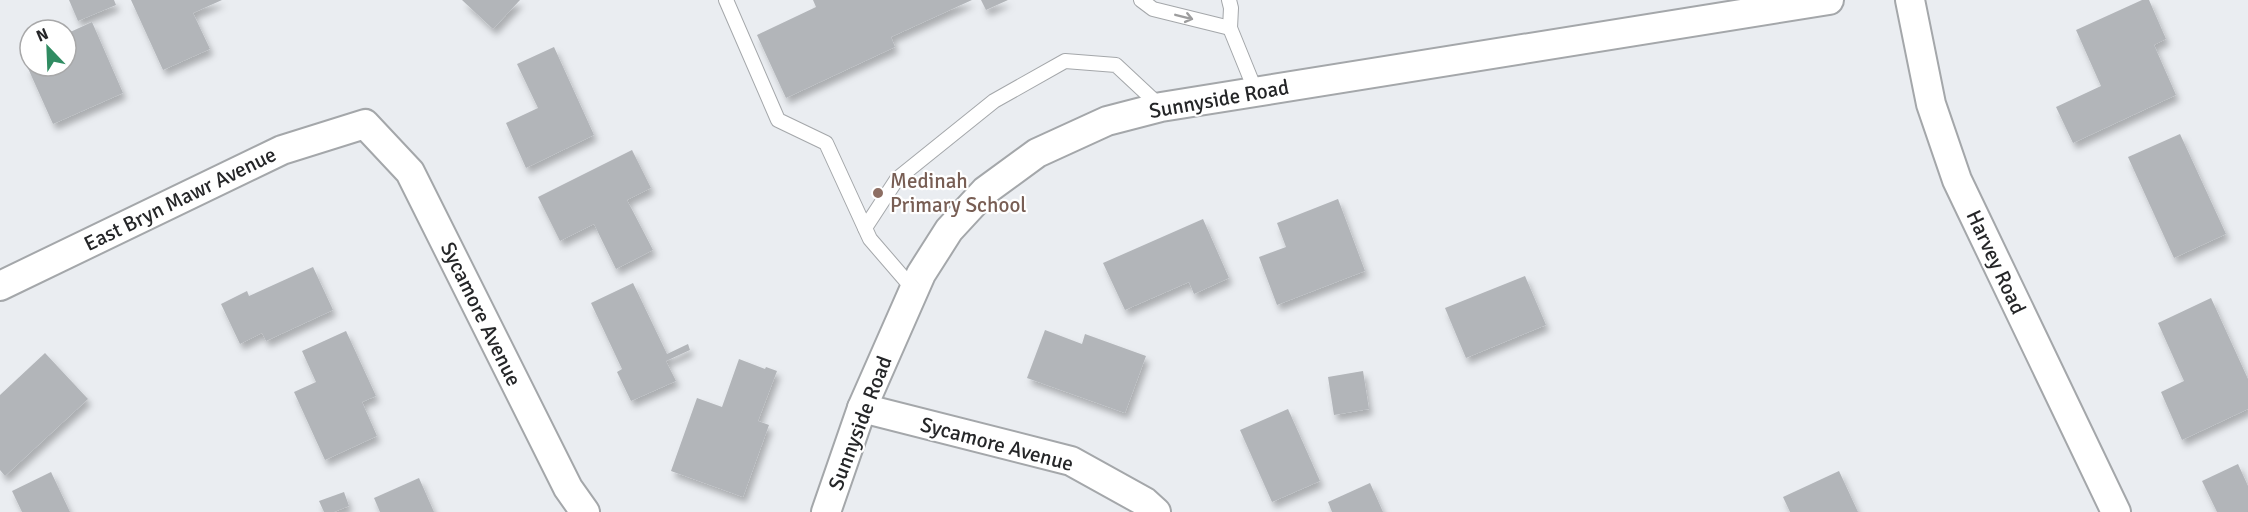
<svg xmlns="http://www.w3.org/2000/svg" width="2248" height="512" font-family="Signika,sans-serif">
<style>
.building{fill:#b2b5b9;filter:url(#shadow)}
.lines{fill:none;stroke-linecap:round;stroke-linejoin:round}
.service-casing{stroke:#a4a7aa;stroke-width:16}
.minor-casing{stroke:#a4a7aa;stroke-width:32}
.service{stroke:#fff;stroke-width:14}
.minor{stroke:#fff;stroke-width:28}
.oneway{stroke:#9d9d9e}
.education-dot{fill:#8d6e63;stroke:#fff;stroke-width:2}
.labels{text-anchor:middle;stroke-width:4.5;stroke-linejoin:round;paint-order:stroke}
.street-label{font-size:21px;fill:#252628;stroke:#fff}
.education-label{font-size:21px;fill:#785e54;stroke:#fff;text-anchor:start}
</style>
<defs>
<filter id="shadow"><feDropShadow dx="3.5" dy="6" stdDeviation="3" flood-color="#0004"/></filter>
</defs>
<rect width="100%" height="100%" fill="#eaedf1"/>
<g class="building">
<path d="M69,0H114L116,5L78,21Z"/>
<path d="M131,0H222L193,13L210,49L163,70Z"/>
<path d="M462,0H520L493,29Z"/>
<path d="M813,0H972L891,37L895,47L786,98L757,35L816,7Z"/>
<path d="M981,0H1008L986,10Z"/>
<path d="M2142,0H2149L2166,39L2154,45L2176,95L2073,143L2056,107L2101,86L2076,30Z"/>
<path d="M92,22L123,93L53,124L27,66H66V34Z"/>
<path d="M554,47L594,135L526,168L506,123L538,108L517,64Z"/>
<path d="M2180,134L2226,234L2174,258L2128,157Z"/>
<path d="M632,150L651,188L627,200L653,250L616,269L594,224L560,241L538,197Z"/>
<path d="M1338,199L1365,271L1277,305L1259,257L1286,247L1277,223Z"/>
<path d="M1203,219L1229,278L1194,294L1189,282L1125,310L1103,263Z"/>
<path d="M313,267L333,310L266,341L262,333L240,344L221,304L247,291L249,296Z"/>
<path d="M1525,276L1546,325L1466,358L1445,308Z"/>
<path d="M633,283L667,354L688,344L690,350L666,361L676,381L631,401L617,372L622,369L591,303Z"/>
<path d="M2211,298L2248,379V409L2182,440L2161,392L2184,381L2158,323Z"/>
<path d="M1045,330L1082,344L1085,334L1146,356L1125,413L1027,378Z"/>
<path d="M346,331L376,396L362,402L377,436L325,460L294,392L316,382L302,351Z"/>
<path d="M45,353L88,399L5,476L0,470V395Z"/>
<path d="M739,359L765,369L766,367L777,371L758,421L769,425L743,497L671,471L697,398L722,407Z"/>
<path d="M1363,371L1369,409L1334,415L1328,377Z"/>
<path d="M1288,409L1320,481L1272,502L1240,430Z"/>
<path d="M2238,464L2248,486V512H2217L2202,481Z"/>
<path d="M1839,471L1858,512H1790L1783,497Z"/>
<path d="M51,472L70,512H22L12,491Z"/>
<path d="M419,478L434,512H380L374,498Z"/>
<path d="M1370,483L1383,512H1332L1328,502Z"/>
<path d="M344,492L349,506L334,512H324L319,501Z"/>
</g>
<g class="lines">
<g class="service-casing">
<g id="service">
<path d="M726,0L778,120L826,143L870,239L914,290"/>
<path d="M1141,0L1153,9L1230,28"/>
<path d="M1229,0L1231,8L1230,28L1256,92"/>
<path d="M865,228L897,179L994,101L1065,61L1116,65L1161,107"/>
</g>
</g>
<g class="minor-casing">
<g id="minor">
<path d="M1910,0L1931,104L1957,180L2116,512"/>
<path d="M0,286L282,150L365,124L410,172L568,488L585,512"/>
<path d="M862,408L1071,461L1145,502L1156,512"/>
<path d="M826,512L862,408L921,274L949,230L985,191L1037,153L1107,121L1161,107L1829,0"/>
</g>
</g>
<use href="#service" class="service"/>
<use href="#minor" class="minor"/>
</g>
<defs><path id="oneway-shaft" d="M-6 0H5M1.5-3L5.5 0L1.5 3" fill="none" stroke-width="1.6" stroke-linecap="round" stroke-linejoin="round" transform="scale(1.5)"/></defs>
<use class="oneway" href="#oneway-shaft" transform="translate(1184 17) rotate(14)"/>
<circle class="education-dot" cx="878" cy="193" r="6"/>
<g class="labels">
<g class="street-label">
<text transform="translate(1219 99) rotate(-10)" y="7">Sunnyside Road</text>
<text transform="translate(180 199) rotate(-26)" y="7">East Bryn Mawr Avenue</text>
<text transform="translate(1996 262) rotate(65)" y="7">Harvey Road</text>
<text transform="translate(481 314) rotate(64)" y="7">Sycamore Avenue</text>
<text transform="translate(860 423) rotate(-69)" y="7">Sunnyside Road</text>
<text transform="translate(997 444) rotate(15)" y="7">Sycamore Avenue</text>
</g>
<g class="education-label">
<text x="890" y="188">Medinah<tspan x="890" dy="24">Primary School</tspan></text>
</g>
</g>
<g transform="translate(48 48) rotate(337)"><circle r="28" fill="#ffffff" stroke="#a8a8a9" stroke-width="1.5"/>
<path d="M0-4.5L10 22L0 15L-10 22Z" fill="#308c62"/>
<text y="-9" font-size="16" font-weight="bold" text-anchor="middle" fill="#252628">N</text>
</g>
</svg>
